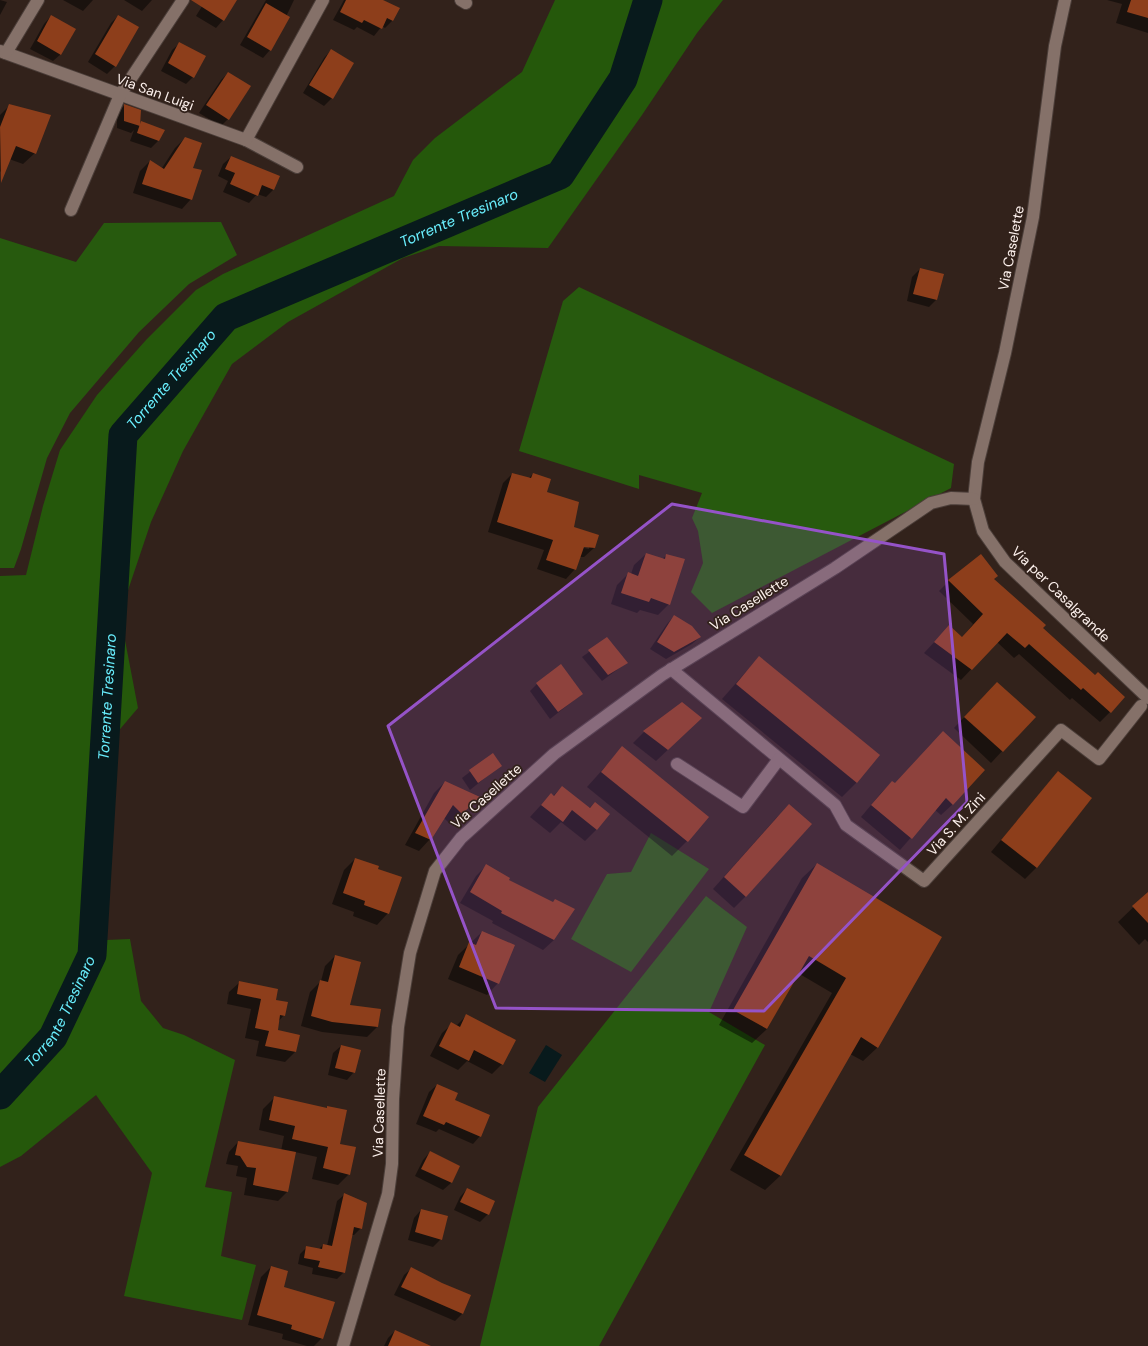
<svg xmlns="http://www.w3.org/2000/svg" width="1148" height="1346" font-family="'DM Sans',sans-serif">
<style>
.green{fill:#275a0e}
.forest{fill:#25580b}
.water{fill:#081a1c}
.shadow{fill:#0007;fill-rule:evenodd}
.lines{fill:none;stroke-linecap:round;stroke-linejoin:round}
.river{stroke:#081a1c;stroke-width:29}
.building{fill:#8d3e1b}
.minor-casing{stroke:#4b3e39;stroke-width:14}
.minor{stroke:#857169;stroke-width:12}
.marked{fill:#9553c8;fill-opacity:0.2;stroke:#9553c8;stroke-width:3;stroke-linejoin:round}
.labels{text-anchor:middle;stroke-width:3.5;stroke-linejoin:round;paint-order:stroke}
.street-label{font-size:14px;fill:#fdf1ed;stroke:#32221b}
.water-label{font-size:15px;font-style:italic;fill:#69effe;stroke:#32221b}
</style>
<rect width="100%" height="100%" fill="#32221b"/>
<g class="green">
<path d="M221,222L237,255L189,284L139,332L70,413L47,458L21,549L14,568H0V238L76,262L104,223Z"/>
<path d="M579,287L954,464L951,488L712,613L691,592L703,563L698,531L692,518L702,493L639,475V489L519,451L563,301Z"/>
<path d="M651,833L709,869L631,972L571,939L607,874L631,872Z"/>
<path d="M706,896L747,927L709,1012L765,1045L599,1346H480L538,1107Z"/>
</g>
<path class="forest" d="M555,0H723L697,33L642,115L548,248L439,246L403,258L288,322L232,364L183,451L151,522L120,614L138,708L115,735L106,940L130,939L141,1001L163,1028L184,1035L235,1060L205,1187L232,1192L221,1256L256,1265L242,1320L124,1296L152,1173L96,1095L21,1156L0,1167V576L26,575L43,506L60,450L97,395L146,340L196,290L223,274L394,196L413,160L435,138L522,72Z"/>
<path class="water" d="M546,1045L562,1055L545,1082L529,1073Z"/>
<g class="shadow">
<path d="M0,0L7,2L0,15Z"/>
<path d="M63,0H93L83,11Z"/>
<path d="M124,0H152L142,11Z"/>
<path d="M199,0H236L223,20L216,28L196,16L204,3Z"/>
<path d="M266,0H294L270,50L263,58L240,45Z"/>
<path d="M344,0H380L393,20L385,28L382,26L374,36L357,27L354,30L333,20Z"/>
<path d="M1107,0H1148V33L1116,23L1122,4Z"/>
<path d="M51,16L61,54L53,61L30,49L44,24Z"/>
<path d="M118,16L115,66L107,74L88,62L111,23Z"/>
<path d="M180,43L193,77L186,84L161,71L172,50Z"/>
<path d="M331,50L353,63L332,98L324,106L303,93L324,58Z"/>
<path d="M228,73V119L221,126L199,113L221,80Z"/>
<path d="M10,105L35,153L23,164L9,159L7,165L0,172V115Z"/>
<path d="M125,105L139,126L142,122L158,141L151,148L130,141L134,130L131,133L117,128V112Z"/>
<path d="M185,138L192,168L191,199L182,209L133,193L140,171L150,161L162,168L175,148Z"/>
<path d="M231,157L278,177L273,190L266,197L257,194L249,203L223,192L228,181L218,176L223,164Z"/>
<path d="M920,269L937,299L929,307L907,301L912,277Z"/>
<path d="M512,474L528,479L533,474L572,527L594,548L584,557H580L575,569L566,579L537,569L544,550L488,532L503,483ZM579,547H589V549Z"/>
<path d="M646,554L662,559L667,555L669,604L658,615L640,610L637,613L611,604L617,585L629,573L631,574L634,565Z"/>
<path d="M993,579L1042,629L1110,712L1100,722L1072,698L1070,700L1019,654L1014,658L997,642L961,680L924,653L939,637L962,638L973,624L939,591L949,581Z"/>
<path d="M674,616L700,637L692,644L666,659L650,649L667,624Z"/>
<path d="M607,639L626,663L602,681L582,657Z"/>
<path d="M759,657L857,782L842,797L722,699Z"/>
<path d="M537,684L582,694L550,719L530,691Z"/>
<path d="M986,694L1034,717L991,763L954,728Z"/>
<path d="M690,729L656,761L633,743L644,732Z"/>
<path d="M932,743L953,804L941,815L935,810L900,850L861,817L881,793L892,782L895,784Z"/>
<path d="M622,748L687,841L672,856L587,787Z"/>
<path d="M493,754L501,765L470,790L462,778Z"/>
<path d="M1058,772L1091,799L1036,868L1025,879L991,852Z"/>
<path d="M445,782L467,808L450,824L444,818L430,839L419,851L405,845L434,793Z"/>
<path d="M562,787L589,808L595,803L597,829L585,841L561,822L550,833L530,817L551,794L553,796Z"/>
<path d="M778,816L746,896L734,908L713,889Z"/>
<path d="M355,859L377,870L388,913L377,925L353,916L354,912L332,904L344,870Z"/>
<path d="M817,864L878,1047L863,1061L850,1054L780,1176L765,1190L730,1170L832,993L798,973L767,1029L752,1043L719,1025L802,878Z"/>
<path d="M486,866L508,880L552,903L555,900L554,940L543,950L492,923L493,921L460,903L476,876Z"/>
<path d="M1148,893V942L1145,939L1139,945L1118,922Z"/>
<path d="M482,932L498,983L487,995L448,979L458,955Z"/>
<path d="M335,956L349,1006L377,1027L367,1037L322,1032L301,1026L310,992L321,981L325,966Z"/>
<path d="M240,982L284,1015L278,1022L276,1031L298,1036L295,1052L285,1062L256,1056L259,1041L245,1038L251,1009L227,1004L229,992Z"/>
<path d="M466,1016L514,1040L502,1064L492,1074L467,1061L458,1070L430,1056L442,1033L452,1024L457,1025Z"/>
<path d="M341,1046L354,1072L347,1080L328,1075L333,1053Z"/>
<path d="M437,1085L480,1136L473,1144L439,1129L436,1132L416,1124L429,1092Z"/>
<path d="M274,1098L338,1144L349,1174L338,1185L312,1179L317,1157L295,1152L287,1192L278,1201L244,1195L247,1178L236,1176L238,1166L226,1164L229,1152L238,1142L281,1151L284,1136L259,1130L263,1109Z"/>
<path d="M430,1152L459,1166L451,1183L443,1190L415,1176L423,1160Z"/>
<path d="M467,1189L488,1214L480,1222L454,1210L460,1197Z"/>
<path d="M344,1195L361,1228L354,1235H352L344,1272L337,1279L312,1274L313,1268L298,1264L300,1254L307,1247L319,1249L323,1245L327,1246L337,1201Z"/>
<path d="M421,1210L441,1239L433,1247L408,1240L414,1218Z"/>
<path d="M271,1267L283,1287L322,1338L314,1346H307L282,1339L283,1334L248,1325L261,1277Z"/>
<path d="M412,1268L442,1284L470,1296L462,1314L455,1321L394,1295L404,1275Z"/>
<path d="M395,1331L422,1346H384L388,1338Z"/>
</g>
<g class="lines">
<path class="river" id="s1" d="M0,1095L53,1037L92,955L123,435L226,317L560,175L623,79L648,0"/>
</g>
<g class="building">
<path d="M191,0H237L224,21Z"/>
<path d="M346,0H383L400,8L393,21L387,18L382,29L364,20L362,23L340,12Z"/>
<path d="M1131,0H1148V18L1127,12Z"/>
<path d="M266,3L290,17L271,51L247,37Z"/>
<path d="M51,15L76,29L61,55L37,41Z"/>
<path d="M118,15L139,27L116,67L95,54Z"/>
<path d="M179,42L206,56L194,78L168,63Z"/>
<path d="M331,49L354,63L333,99L309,85Z"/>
<path d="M228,72L251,86L229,120L206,105Z"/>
<path d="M9,104L51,115L36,154L16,146L1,183L0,127Z"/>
<path d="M124,104L141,110L140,126L124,121Z"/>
<path d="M141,121L165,130L159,141L137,133Z"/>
<path d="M185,137L202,143L193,168L202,170L192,200L142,184L150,160L164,169Z"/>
<path d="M231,156L280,176L274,190L262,185L258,196L230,184L235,173L225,169Z"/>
<path d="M920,268L944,274L937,300L913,294Z"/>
<path d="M512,473L531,478L533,473L551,479L547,492L579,502L574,527L599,535L595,548L584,547L576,570L546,560L553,540L497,522Z"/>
<path d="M646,553L665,559L666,554L685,559L670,605L651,598L649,602L621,593L628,572L638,576Z"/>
<path d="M981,554L998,576L994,579L1046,625L1043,628L1095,675L1098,672L1125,697L1111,713L1083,688L1081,690L1029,644L1025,648L1007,633L972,670L934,642L949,625L962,637L983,614L948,580Z"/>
<path d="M674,615L692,626L701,637L674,652L657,642Z"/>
<path d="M607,637L628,663L608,675L588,650Z"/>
<path d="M759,656L880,755L857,783L736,684Z"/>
<path d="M561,664L583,694L558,712L536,683Z"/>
<path d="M997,682L1036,717L1003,752L964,717Z"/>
<path d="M682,702L702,718L668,750L643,731Z"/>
<path d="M943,731L985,770L953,805L946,798L912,839L871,805L892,781L895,783Z"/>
<path d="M622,746L709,817L688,842L601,772Z"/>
<path d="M493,753L502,766L478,783L469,770Z"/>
<path d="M1058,771L1092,798L1037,868L1001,840Z"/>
<path d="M445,781L480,797L462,814L453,805L431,840L415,833Z"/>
<path d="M562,786L590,808L595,802L610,814L597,830L572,810L563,822L541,805L551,793L554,796Z"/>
<path d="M789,804L812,824L746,897L724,877Z"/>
<path d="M355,858L379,866L378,869L402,877L389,914L364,905L365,901L343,893Z"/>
<path d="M817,863L942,937L878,1048L861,1037L781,1176L744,1155L846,978L809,956L767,1029L733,1010Z"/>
<path d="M486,864L510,878L509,880L553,902L555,899L575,909L554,940L501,913L502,911L470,892Z"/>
<path d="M1148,892V923L1132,906Z"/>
<path d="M482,931L515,945L499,984L459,967L469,942L476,945Z"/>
<path d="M335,955L361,962L350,1005L381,1009L378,1027L332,1022L311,1016L320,980L328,982Z"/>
<path d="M239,981L278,989L276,1000L288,1002L285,1016L280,1015L278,1030L300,1035L296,1052L265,1046L269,1031L255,1028L261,999L237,994Z"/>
<path d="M466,1014L516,1040L503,1065L474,1050L469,1061L439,1046L451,1022L460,1027Z"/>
<path d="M341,1045L361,1050L355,1073L335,1068Z"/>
<path d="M437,1084L458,1093L455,1100L490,1115L481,1137L446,1122L444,1125L423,1116Z"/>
<path d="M274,1096L327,1108V1106L347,1110L340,1144L356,1147L350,1175L323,1168L328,1147L292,1139L295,1126L269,1120Z"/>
<path d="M238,1141L296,1152L288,1192L253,1185L256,1168L247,1167L240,1156L235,1155Z"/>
<path d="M430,1151L460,1166L452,1183L421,1169Z"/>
<path d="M467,1188L495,1201L489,1215L460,1202Z"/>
<path d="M344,1193L367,1203L362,1229L354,1227L345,1273L318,1267L320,1261L304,1258L306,1246L322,1249L323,1244L332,1246Z"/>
<path d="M421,1209L448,1216L442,1240L415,1232Z"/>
<path d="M271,1266L288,1271L284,1287L335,1302L323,1339L291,1329L292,1325L257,1315Z"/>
<path d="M411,1267L442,1283L471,1295L463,1314L401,1287Z"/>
<path d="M395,1330L431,1346H388Z"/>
</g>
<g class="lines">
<g class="minor-casing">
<g id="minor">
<path d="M461,0L466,3"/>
<path d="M1065,0L1055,46L1033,217L1005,353L978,462L974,499L983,531L1005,562L1148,698"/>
<path d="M0,51L246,140L297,167"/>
<path d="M6,53L38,0"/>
<path d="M246,140L323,0"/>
<path d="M71,210L120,95L183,0"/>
<path d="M671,669L835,805L846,825L924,881L1061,730L1099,759L1141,706"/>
<path d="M677,764L743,807L779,759"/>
<path d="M343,1346L388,1194L392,1164L393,1099L398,1027L410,953L435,871L461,838L554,754L662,675L835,568L931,503L951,498L974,499"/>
</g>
</g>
<use href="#minor" class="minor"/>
</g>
<path class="marked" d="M672,504L944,554L967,802L764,1011L496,1008L388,726Z"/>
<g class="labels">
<g class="street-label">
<text transform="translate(155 92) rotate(20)" y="5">Via San Luigi</text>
<text transform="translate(1011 248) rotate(-79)" y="5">Via Caselette</text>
<text transform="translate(1061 594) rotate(44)" y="5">Via per Casalgrande</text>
<text transform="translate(749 603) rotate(-32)" y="5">Via Casellette</text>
<text transform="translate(486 796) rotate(-42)" y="5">Via Casellette</text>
<text transform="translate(956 824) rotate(-48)" y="5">Via S. M. Zini</text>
<text transform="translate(379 1113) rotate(-88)" y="5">Via Casellette</text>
</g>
<g class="water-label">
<text dy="5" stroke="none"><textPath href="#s1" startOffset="1100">Torrente Tresinaro</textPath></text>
<text dy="5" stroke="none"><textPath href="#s1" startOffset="764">Torrente Tresinaro</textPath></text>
<text dy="5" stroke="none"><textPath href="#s1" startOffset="428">Torrente Tresinaro</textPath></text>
<text dy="5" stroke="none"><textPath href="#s1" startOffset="104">Torrente Tresinaro</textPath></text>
</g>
</g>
</svg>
